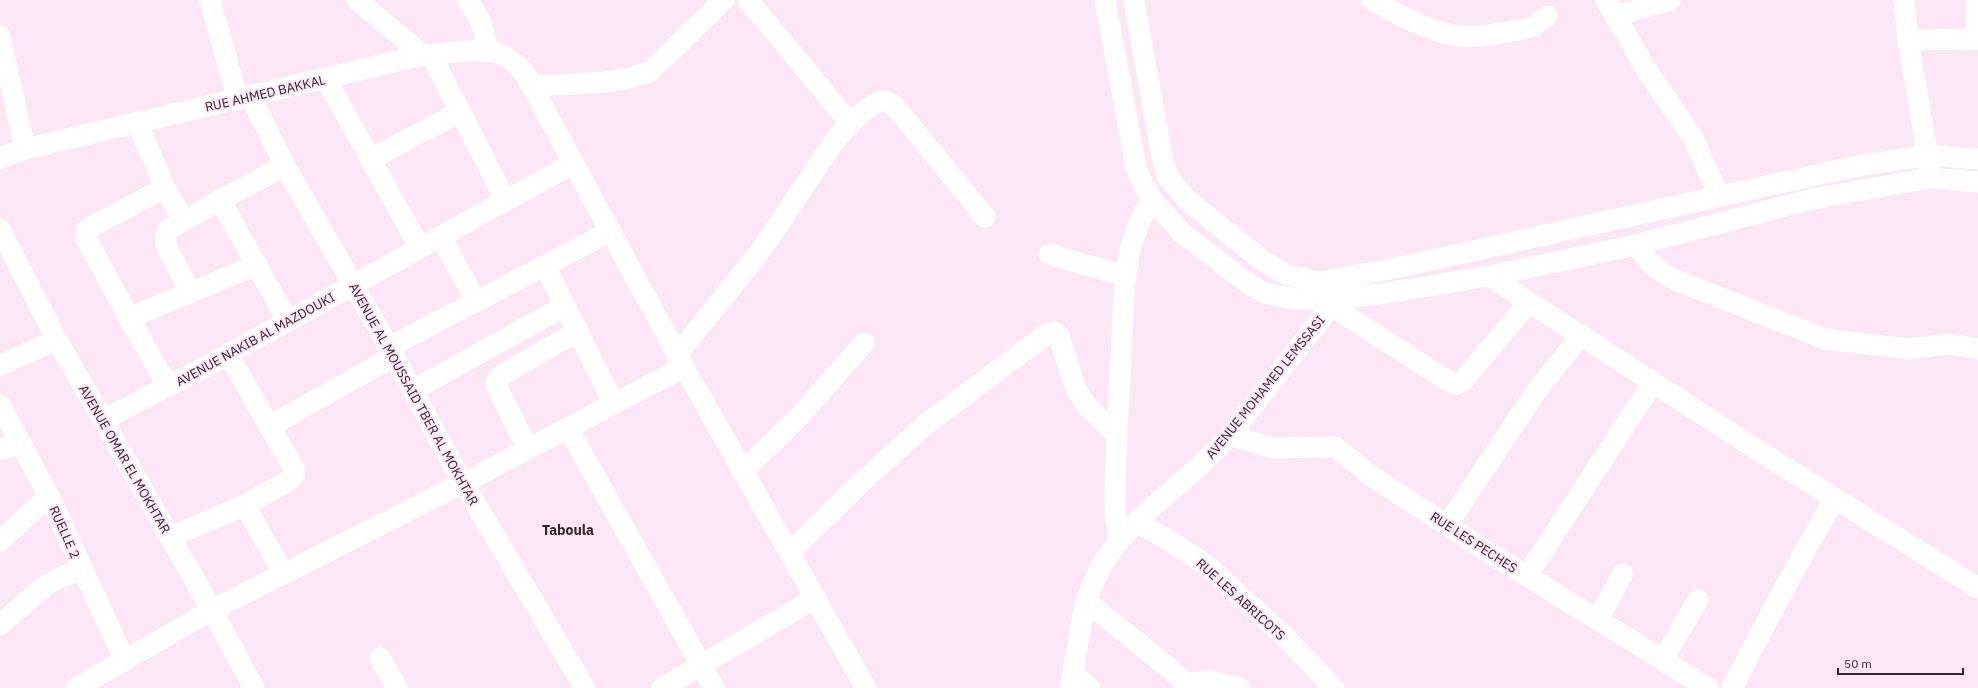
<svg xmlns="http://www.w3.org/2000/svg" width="1978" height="688" font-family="'IBM Plex Sans',sans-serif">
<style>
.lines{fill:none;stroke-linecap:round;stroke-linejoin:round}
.minor{stroke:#fff;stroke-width:21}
.labels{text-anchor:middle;stroke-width:4;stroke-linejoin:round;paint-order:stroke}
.street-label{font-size:13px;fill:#30262d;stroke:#fce7f6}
.neighbourhood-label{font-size:14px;font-weight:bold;fill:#30262d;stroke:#fce7f6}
</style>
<rect width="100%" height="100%" fill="#fce7f6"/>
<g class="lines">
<g class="minor">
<path d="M210,0L238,100"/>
<path d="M357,0L423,55"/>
<path d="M467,0C480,15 485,31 487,51"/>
<path d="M748,0L850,123"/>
<path d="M1105,0L1136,167L1143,184L1152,200L1182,233L1249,284L1264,293L1296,299H1332L1381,294L1489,276L1636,245L1812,199L1931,178L1978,182"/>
<path d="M1134,0L1163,161L1168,177L1187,200L1262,260L1287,275L1319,282L1391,269L1857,166L1929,155L1978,159"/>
<path d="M1372,0C1397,14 1433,34 1461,36C1482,38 1507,32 1528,28L1534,26L1547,16"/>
<path d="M1606,0L1646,69L1692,136L1719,195"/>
<path d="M1904,0L1908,40L1930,169"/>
<path d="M1616,16L1671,0"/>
<path d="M0,36L25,149"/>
<path d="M1976,39L1977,0"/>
<path d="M1908,40L1978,39"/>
<path d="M431,55L506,201"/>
<path d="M326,79L420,248"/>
<path d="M532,86C570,83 616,86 651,71L724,0"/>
<path d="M251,97L285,166L389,347L463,483L585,688"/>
<path d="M137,122L165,188L183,220"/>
<path d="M0,158L25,149L423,55C441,54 482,47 498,53C509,57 518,65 525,74L684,367L866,688"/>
<path d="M371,159L460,112"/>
<path d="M220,200L288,321"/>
<path d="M0,229L57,340L212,610L254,688"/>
<path d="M441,237L476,301"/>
<path d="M1636,245C1646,260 1655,269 1671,278L1825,339L1908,349L1950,344L1978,349"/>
<path d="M1049,254L1125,276"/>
<path d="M545,266L614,404"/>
<path d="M1489,276L1764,454L1978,588"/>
<path d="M190,292L166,245V234L168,230L220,200L285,166"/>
<path d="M1330,305L1448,381L1456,384L1463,381L1529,302"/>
<path d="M129,318L87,240L86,231L91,227L165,188"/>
<path d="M389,347L611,231"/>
<path d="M677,355L762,249L836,139C844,130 870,102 883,101C889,100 894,106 898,110L985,217"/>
<path d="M0,365L57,340"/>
<path d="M168,386L129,318L256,265"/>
<path d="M413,390L565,306"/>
<path d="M0,405L49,496L125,661"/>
<path d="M103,420L201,369L574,163"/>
<path d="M270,426L394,356"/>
<path d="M568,428L714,688"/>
<path d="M1230,435L1272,448L1335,447L1373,477L1485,550L1708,688"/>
<path d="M0,449L22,444"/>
<path d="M528,449L497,387V380L502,375L578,331"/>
<path d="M742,472L797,419L864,343"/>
<path d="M245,505L283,573"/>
<path d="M1137,523L1167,539L1209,567L1285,637L1334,688"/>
<path d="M1447,525L1535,393L1581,335"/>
<path d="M170,537L245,505L287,482L293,476L295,471L293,467L228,354"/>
<path d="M1120,539L1115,514V492C1116,448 1118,403 1121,358C1124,305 1120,245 1152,200"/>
<path d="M0,541L49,496"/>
<path d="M790,552L862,482L925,425L1048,333L1055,332L1059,336L1076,389L1086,405L1117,435"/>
<path d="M1527,576L1653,382"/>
<path d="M1086,601L1169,668L1191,688"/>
<path d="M1598,619L1623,574"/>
<path d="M0,625L45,586L55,580L82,569"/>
<path d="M380,658L397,688"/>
<path d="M1663,659L1698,600"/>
<path d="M1073,673L1090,688"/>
<path d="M1187,684L1211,681L1240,688"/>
<path d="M76,688L212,610L463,483L684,367"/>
<path d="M662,688L816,598"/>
<path d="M1070,688C1078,653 1079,614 1094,581C1120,520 1188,485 1230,435L1325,314L1332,299L1333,287"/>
<path d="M1732,688L1786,585L1835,498"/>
</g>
</g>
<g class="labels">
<g class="street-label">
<text transform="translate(265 93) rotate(-13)" y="5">RUE AHMED BAKKAL</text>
<text transform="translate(255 339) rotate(-29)" y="5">AVENUE NAKIB AL MAZDOUKI</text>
<text transform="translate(1265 387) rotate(-51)" y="5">AVENUE MOHAMED LEMSSASI</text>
<text transform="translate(414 394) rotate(61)" y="5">AVENUE AL MOUSSAID TBER AL MOKHTAR</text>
<text transform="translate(125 459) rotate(60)" y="5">AVENUE OMAR EL MOKHTAR</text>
<text transform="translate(65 532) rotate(66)" y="5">RUELLE 2</text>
<text transform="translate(1474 542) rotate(33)" y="5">RUE LES PECHES</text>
<text transform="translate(1241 599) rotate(42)" y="5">RUE LES ABRICOTS</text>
</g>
<g class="neighbourhood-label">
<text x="568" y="535">Taboula</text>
</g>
</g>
<path d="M1838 668v6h125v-6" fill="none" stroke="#30262d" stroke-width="2"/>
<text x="1844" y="668" font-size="12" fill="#30262d" stroke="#fce7f6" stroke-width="3" paint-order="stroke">50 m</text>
</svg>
